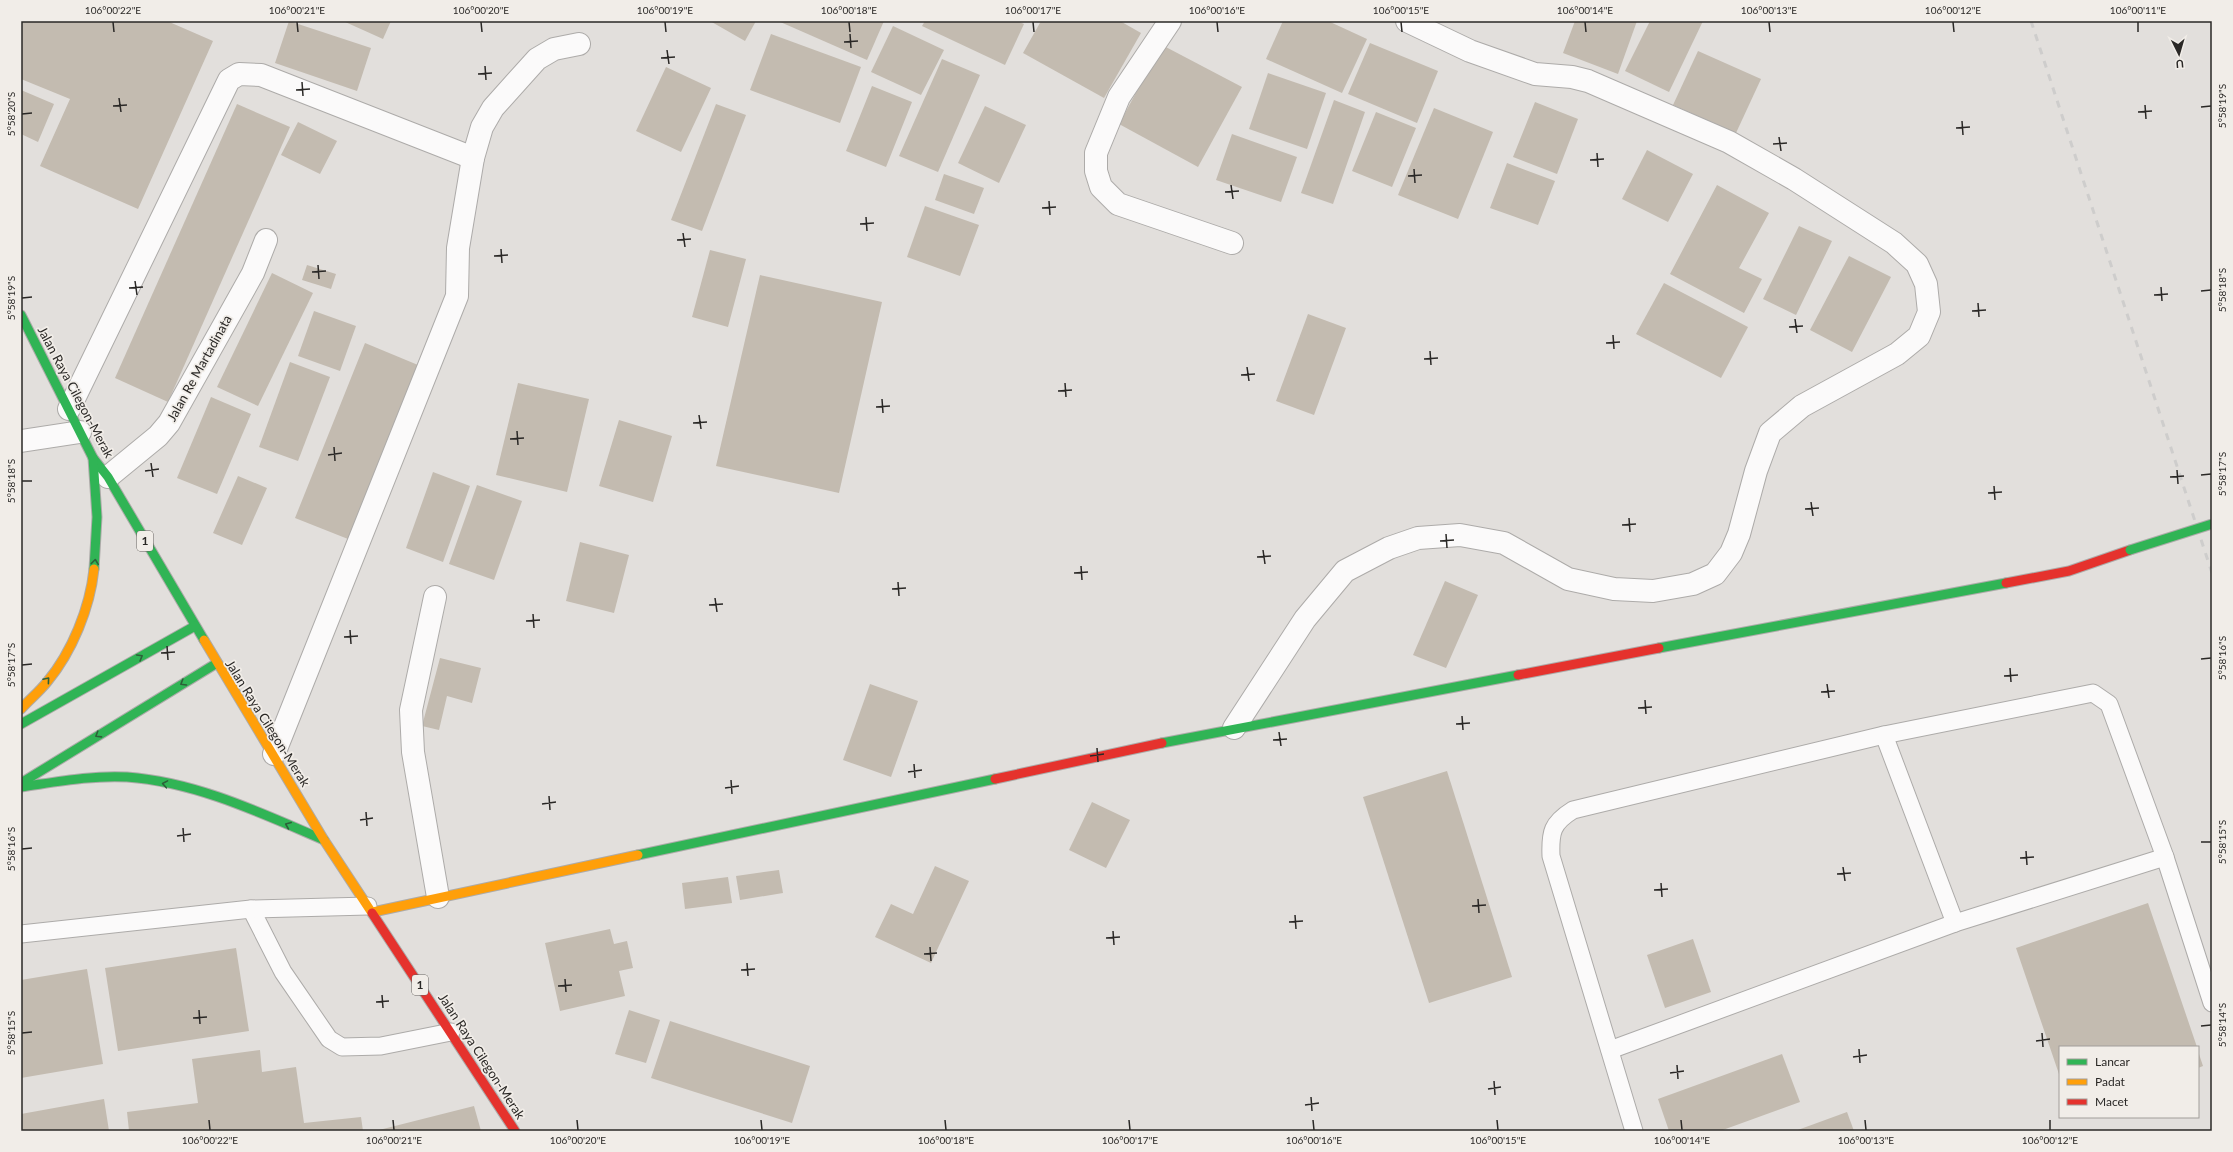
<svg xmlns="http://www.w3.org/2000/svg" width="2233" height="1152" font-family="Lato,sans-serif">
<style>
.building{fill:#c3bbb0}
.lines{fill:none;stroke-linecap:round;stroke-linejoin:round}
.lane-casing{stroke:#adaba9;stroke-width:19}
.street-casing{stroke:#adaba9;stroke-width:24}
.fast-casing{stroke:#adaba9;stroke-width:11}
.slow-casing{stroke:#adaba9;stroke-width:11}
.jam-casing{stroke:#adaba9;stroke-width:11}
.lane{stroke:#fbfafa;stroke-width:17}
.street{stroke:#fbfafa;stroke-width:22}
.fast{stroke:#30b455;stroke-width:9}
.slow{stroke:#ff9f0a;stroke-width:9}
.jam{stroke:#e5322d;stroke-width:9}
.rail{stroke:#cecdcc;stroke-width:3;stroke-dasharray:7 7;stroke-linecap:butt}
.fast-bridge-casing{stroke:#adaba9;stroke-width:11;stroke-linecap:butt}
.fast-bridge{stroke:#30b455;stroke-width:9}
.oneway{stroke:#2c6039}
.ticks{fill:none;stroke:#2a2826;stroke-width:1.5}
.labels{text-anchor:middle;stroke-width:3.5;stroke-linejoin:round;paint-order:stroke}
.shield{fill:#f1ede8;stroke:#666360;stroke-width:1}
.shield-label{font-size:12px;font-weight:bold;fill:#2a2826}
.street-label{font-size:13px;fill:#2a2826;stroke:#f1ede8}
.neatline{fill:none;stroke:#2a2826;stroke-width:1.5}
.ticks-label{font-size:10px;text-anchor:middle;fill:#2a2826}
</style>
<rect width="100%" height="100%" fill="#e2dfdc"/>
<g class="building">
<path d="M21,21H167L213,41L138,209L40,166L70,99L21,79Z"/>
<path d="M289,21L371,48L357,91L275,63Z"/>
<path d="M343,21H391L383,39Z"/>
<path d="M710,21H756L745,41Z"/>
<path d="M778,21H884L867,60Z"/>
<path d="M925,21H1017L1024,24L1005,65L922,26Z"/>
<path d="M1041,21H1120L1141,33L1104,98L1023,53Z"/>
<path d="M1283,21H1328L1367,39L1342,93L1266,59Z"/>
<path d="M1575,21H1637L1618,74L1563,53Z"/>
<path d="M1650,21H1703L1669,92L1625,71Z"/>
<path d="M893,26L944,50L921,95L871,72Z"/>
<path d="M771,34L861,67L840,123L750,90Z"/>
<path d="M1370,43L1438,71L1417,123L1348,94Z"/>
<path d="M1162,45L1242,87L1198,167L1119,124Z"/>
<path d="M1698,51L1761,79L1736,133L1673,105Z"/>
<path d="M942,59L980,75L938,172L899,156Z"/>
<path d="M666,67L711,88L681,152L636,131Z"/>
<path d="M1268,73L1326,93L1307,149L1249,129Z"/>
<path d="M872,86L912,102L886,167L846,151Z"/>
<path d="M21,90L54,104L38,142L21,134Z"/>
<path d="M1334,100L1365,112L1333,204L1301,193Z"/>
<path d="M1535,102L1578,119L1557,174L1513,157Z"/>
<path d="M237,104L290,127L168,402L115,378Z"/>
<path d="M716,104L746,115L702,231L671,220Z"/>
<path d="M985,106L1026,125L999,183L958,163Z"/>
<path d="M1434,108L1493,132L1458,219L1398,195Z"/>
<path d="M1376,112L1416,128L1392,187L1352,171Z"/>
<path d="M298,122L337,141L320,174L281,155Z"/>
<path d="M1232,134L1297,157L1281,202L1216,180Z"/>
<path d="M1647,150L1693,174L1668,222L1622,199Z"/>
<path d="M1507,163L1555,181L1538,225L1490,208Z"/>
<path d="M944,174L984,188L974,214L935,200Z"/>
<path d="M1717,185L1769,213L1739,268L1762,279L1744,313L1670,274Z"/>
<path d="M925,206L979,225L960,276L907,257Z"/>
<path d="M1799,226L1832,241L1796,315L1763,299Z"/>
<path d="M710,250L746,259L728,327L692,317Z"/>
<path d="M1849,256L1891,277L1852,352L1810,330Z"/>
<path d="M307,265L336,274L331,289L302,280Z"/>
<path d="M272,273L313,293L258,406L217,387Z"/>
<path d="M760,275L882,302L839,493L716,466Z"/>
<path d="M1664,283L1748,327L1721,378L1636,334Z"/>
<path d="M314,311L356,326L340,371L298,356Z"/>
<path d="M1308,314L1346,328L1314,415L1276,401Z"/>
<path d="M365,343L418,365L348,539L295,518Z"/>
<path d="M290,362L330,377L298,461L259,447Z"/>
<path d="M518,383L589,399L567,492L496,475Z"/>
<path d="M211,397L251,414L217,494L177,478Z"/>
<path d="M619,420L672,436L653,502L599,486Z"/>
<path d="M433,472L470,486L443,562L406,548Z"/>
<path d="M238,476L267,488L242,545L213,533Z"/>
<path d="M477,485L522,501L494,580L449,564Z"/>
<path d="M580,542L629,555L614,613L566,601Z"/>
<path d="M1445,581L1478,595L1446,668L1413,655Z"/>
<path d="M440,658L481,668L472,703L447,696L439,730L422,726Z"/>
<path d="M870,684L918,701L891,777L843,760Z"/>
<path d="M1447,771L1512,977L1429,1003L1363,797Z"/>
<path d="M1092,802L1130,820L1106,868L1069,850Z"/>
<path d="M935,866L969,881L931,963L875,937L891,904L913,914Z"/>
<path d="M779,870L783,893L740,900L736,876Z"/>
<path d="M728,877L732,903L685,909L682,883Z"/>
<path d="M2148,903L2197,1047H2060V1077L2016,948Z"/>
<path d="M610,929L614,944L627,941L633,968L619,971L625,996L560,1011L545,943Z"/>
<path d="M1693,939L1711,992L1665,1008L1647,955Z"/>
<path d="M236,948L249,1031L118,1051L105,968Z"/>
<path d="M87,969L103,1064L21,1078V980Z"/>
<path d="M629,1010L660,1020L646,1063L615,1054Z"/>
<path d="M670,1021L810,1066L792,1123L651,1078Z"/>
<path d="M260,1050L262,1072L296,1067L304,1123L361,1117L363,1131H129L127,1112L198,1103L192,1059Z"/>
<path d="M2198,1051L2203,1066L2198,1068Z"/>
<path d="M1782,1054L1800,1102L1720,1131H1669L1658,1099Z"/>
<path d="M104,1099L109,1131H21V1114Z"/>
<path d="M474,1106L481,1131H379V1130Z"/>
<path d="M1847,1112L1854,1131H1795Z"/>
</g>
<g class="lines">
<g class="lane-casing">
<g id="lane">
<path d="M1884,735L1955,923"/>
<path d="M251,909L283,972L329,1039L342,1047L381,1046L451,1032"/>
<path d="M21,934L251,909L368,906"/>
<path d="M1610,1050L1955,923L2165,857"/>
<path d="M1634,1131L1551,856C1550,832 1552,823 1573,810L1884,735L2093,693L2109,704L2165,857L2212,1003"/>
</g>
</g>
<g class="street-casing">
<g id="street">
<path d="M1170,21L1119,97L1096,153V171L1101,187L1118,204L1232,243"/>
<path d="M69,409L229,80L239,74L261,75L473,158"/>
<path d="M21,441L80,432"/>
<path d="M108,477L158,436L169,423L253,273L266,240"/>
<path d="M435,597L411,710L413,752L438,897"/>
<path d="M1234,728L1305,619L1345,571L1389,548L1418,538L1460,535L1504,543L1568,579L1614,589L1653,591L1693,584L1715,574L1731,553L1739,534L1756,471L1770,433L1802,406L1897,354L1919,336L1929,312L1926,284L1917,264L1894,243L1794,179L1729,142L1588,81L1572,77L1535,74L1470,51L1407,21"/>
<path d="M274,754L457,296L458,248L473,158L482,127L493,108L537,59L554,49L579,44"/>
</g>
</g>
<g class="fast-casing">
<g id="fast">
<path d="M21,315L93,458L108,477L204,640"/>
<path d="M93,458L97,517L94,569"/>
<path d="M1659,648L2006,583"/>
<path d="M21,724L195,626"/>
<path d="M1162,743L1518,675"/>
<path d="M21,783L217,663"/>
<path d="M21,787C56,782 92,775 127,777C196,782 261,813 324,840"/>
<path d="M638,855L995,779"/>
</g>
</g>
<g class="slow-casing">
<g id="slow">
<path d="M204,640L324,840L372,913"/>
<path d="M21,709C29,700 39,692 47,682C72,652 90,608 94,569"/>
<path d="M373,912L638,855"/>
</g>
</g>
<g class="jam-casing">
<g id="jam">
<path d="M2006,583L2069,571L2130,550"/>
<path d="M1518,675L1659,648"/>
<path d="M995,779L1162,743"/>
<path d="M372,913L515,1131"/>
</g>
</g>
<use href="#lane" class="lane"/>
<use href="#street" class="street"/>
<use href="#fast" class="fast"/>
<use href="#slow" class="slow"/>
<use href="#jam" class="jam"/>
<path class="rail" d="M2031,21L2212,573"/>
<g class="fast-bridge-casing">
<path id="fast-bridge" d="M2130,550L2212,524"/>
</g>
<use href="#fast-bridge" class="fast-bridge"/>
</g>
<defs><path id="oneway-chevron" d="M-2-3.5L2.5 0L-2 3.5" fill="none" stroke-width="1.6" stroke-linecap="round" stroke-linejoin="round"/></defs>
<g class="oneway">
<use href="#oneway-chevron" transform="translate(95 562) rotate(-83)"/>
<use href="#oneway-chevron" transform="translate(140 657) rotate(-30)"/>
<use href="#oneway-chevron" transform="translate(47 680) rotate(-50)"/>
<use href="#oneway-chevron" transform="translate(183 683) rotate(149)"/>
<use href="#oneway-chevron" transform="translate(98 735) rotate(148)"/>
<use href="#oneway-chevron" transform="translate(165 784) rotate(-170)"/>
<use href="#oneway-chevron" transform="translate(288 825) rotate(-157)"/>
</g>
<path class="ticks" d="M113,22L114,32M297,22L298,32M481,22L482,32M665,22L666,32M849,22L850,32M1033,22L1034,32M1217,22L1218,32M1401,22L1402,32M1585,22L1586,32M1769,22L1770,32M1953,22L1954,32M2138,22V32M850,34L851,48M844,42L858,41M667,50L669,64M661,58L675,57M485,66L486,80M478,74L492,73M302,82L303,96M296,90L310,89M119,98L121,112M2145,105L2146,119M113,106L127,105M2201,107L2211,106M2138,112L2152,111M22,114L32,113M1962,121L1963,135M1956,128L1970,127M1779,137L1781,151M1773,144L1787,143M1597,153L1598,167M1590,160L1604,159M1414,169L1415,183M1408,176L1422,175M1231,185L1233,199M1225,192L1239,191M1049,201L1050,215M1042,208L1056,207M866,217L867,231M860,224L874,223M683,233L685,247M677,240L691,239M501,249L502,263M494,256L508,255M318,265L319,279M312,272L326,271M135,281L137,295M2161,287L2162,301M129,288L143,287M2201,291L2211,290M2154,295L2168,294M22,298L32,297M1978,303L1979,317M1972,311L1986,310M1795,319L1797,333M1789,327L1803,326M1613,335L1614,349M1606,343L1620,342M1430,351L1431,365M1424,359L1438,358M1247,367L1249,381M1241,375L1255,374M1065,383L1066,397M1058,391L1072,390M882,399L883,413M876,407L890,406M699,415L701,429M693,423L707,422M517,431L518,445M510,439L524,438M334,447L335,461M328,455L342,453M151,463L153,477M2177,470L2178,484M145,471L159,469M2201,475L2211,474M2170,477L2184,476M22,481H32M1994,486L1995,500M1988,493L2002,492M1811,502L1813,516M1805,509L1819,508M1629,518L1630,532M1622,525L1636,524M1446,534L1447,548M1440,541L1454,540M1263,550L1265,564M1257,557L1271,556M1081,566L1082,580M1074,573L1088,572M898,582L899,596M892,589L906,588M715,598L717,612M709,605L723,604M533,614L534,628M526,621L540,620M350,630L351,644M344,637L358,636M167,646L168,660M161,653L175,652M2201,659L2211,658M22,665L32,664M2010,668L2011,682M2004,676L2018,675M1827,684L1829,698M1821,692L1835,691M1645,700L1646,714M1638,708L1652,707M1462,716L1463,730M1456,724L1470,723M1279,732L1281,746M1273,740L1287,739M1097,748L1098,762M1090,756L1104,754M914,764L915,778M908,772L922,770M731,780L732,794M725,788L739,786M549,796L550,810M542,804L556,802M366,812L367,826M360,820L373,818M183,828L184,842M177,836L191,834M2201,842H2211M22,849L32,848M2026,851L2027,865M2020,858L2034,857M1843,867L1845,881M1837,874L1851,873M1661,883L1662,897M1654,890L1668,889M1478,899L1479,913M1472,906L1486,905M1295,915L1296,929M1289,922L1303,921M1113,931L1114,945M1106,938L1120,937M930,947L931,961M924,954L937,953M747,963L748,976M741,970L755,969M565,979L566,992M558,986L572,985M382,995L383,1008M376,1002L389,1001M199,1010L200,1024M193,1018L207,1017M2201,1026L2211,1025M22,1033L32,1032M2042,1033L2043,1047M2036,1041L2050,1039M1859,1049L1860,1063M1853,1057L1867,1055M1677,1065L1678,1079M1670,1073L1684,1071M1494,1081L1495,1095M1488,1089L1501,1087M1311,1097L1312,1111M1305,1105L1319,1103M209,1120L210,1130M393,1120L394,1130M577,1120L578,1130M761,1120L762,1130M945,1120L946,1130M1129,1120L1130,1130M1313,1120L1314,1130M1497,1120L1498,1130M1681,1120L1682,1130M1865,1120L1866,1130M2050,1120V1130"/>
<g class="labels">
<g class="shield">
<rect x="137" y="531" width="16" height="20" rx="3"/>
<rect x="412" y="975" width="16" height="20" rx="3"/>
</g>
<g class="shield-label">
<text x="145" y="545">1</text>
<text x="420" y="989">1</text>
</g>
<g class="street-label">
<text transform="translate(199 368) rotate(-61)" y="5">Jalan Re Martadinata</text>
<text transform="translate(76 392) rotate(62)" y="5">Jalan Raya Cilegon-Merak</text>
<text transform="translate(268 723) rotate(58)" y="5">Jalan Raya Cilegon-Merak</text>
<text transform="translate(482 1056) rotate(57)" y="5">Jalan Raya Cilegon-Merak</text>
</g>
</g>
<rect width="2233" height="1152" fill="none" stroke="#f1ede8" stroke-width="44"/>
<rect x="2059" y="1046" width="140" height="72" fill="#f1ede8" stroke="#a19e9a"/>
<rect x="2067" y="1059" width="20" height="6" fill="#30b455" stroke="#a19e9a"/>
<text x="2095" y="1066" font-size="12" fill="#2a2826">Lancar</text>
<rect x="2067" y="1079" width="20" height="6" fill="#ff9f0a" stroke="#a19e9a"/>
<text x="2095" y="1086" font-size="12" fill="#2a2826">Padat</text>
<rect x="2067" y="1099" width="20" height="6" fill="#e5322d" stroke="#a19e9a"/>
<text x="2095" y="1106" font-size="12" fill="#2a2826">Macet</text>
<g transform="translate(2179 54) rotate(175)" stroke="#f1ede8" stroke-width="3" paint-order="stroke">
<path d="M0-3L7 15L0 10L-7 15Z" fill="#2a2826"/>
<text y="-6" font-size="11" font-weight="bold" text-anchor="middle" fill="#2a2826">U</text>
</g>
<rect x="22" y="22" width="2189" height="1108" class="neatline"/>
<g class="ticks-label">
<text x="113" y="14">106°00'22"E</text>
<text x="297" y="14">106°00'21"E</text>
<text x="481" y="14">106°00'20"E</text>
<text x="665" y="14">106°00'19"E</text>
<text x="849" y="14">106°00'18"E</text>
<text x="1033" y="14">106°00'17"E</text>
<text x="1217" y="14">106°00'16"E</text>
<text x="1401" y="14">106°00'15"E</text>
<text x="1585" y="14">106°00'14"E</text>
<text x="1769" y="14">106°00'13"E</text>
<text x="1953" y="14">106°00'12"E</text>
<text x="2138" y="14">106°00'11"E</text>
<text transform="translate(2222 106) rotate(-90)" y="4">5°58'19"S</text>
<text transform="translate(11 114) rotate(-90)" y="4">5°58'20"S</text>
<text transform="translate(2222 290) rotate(-90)" y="4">5°58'18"S</text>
<text transform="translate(11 298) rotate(-90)" y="4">5°58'19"S</text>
<text transform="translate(2222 474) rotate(-90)" y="4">5°58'17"S</text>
<text transform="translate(11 481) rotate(-90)" y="4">5°58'18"S</text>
<text transform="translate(2222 658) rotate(-90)" y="4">5°58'16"S</text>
<text transform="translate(11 665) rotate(-90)" y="4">5°58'17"S</text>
<text transform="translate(2222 842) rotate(-90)" y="4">5°58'15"S</text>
<text transform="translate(11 849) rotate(-90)" y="4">5°58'16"S</text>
<text transform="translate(2222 1025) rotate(-90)" y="4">5°58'14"S</text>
<text transform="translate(11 1033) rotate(-90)" y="4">5°58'15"S</text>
<text x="210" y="1144">106°00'22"E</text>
<text x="394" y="1144">106°00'21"E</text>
<text x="578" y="1144">106°00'20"E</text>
<text x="762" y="1144">106°00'19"E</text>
<text x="946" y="1144">106°00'18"E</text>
<text x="1130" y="1144">106°00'17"E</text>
<text x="1314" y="1144">106°00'16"E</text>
<text x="1498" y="1144">106°00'15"E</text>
<text x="1682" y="1144">106°00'14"E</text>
<text x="1866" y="1144">106°00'13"E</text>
<text x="2050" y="1144">106°00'12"E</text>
</g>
</svg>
